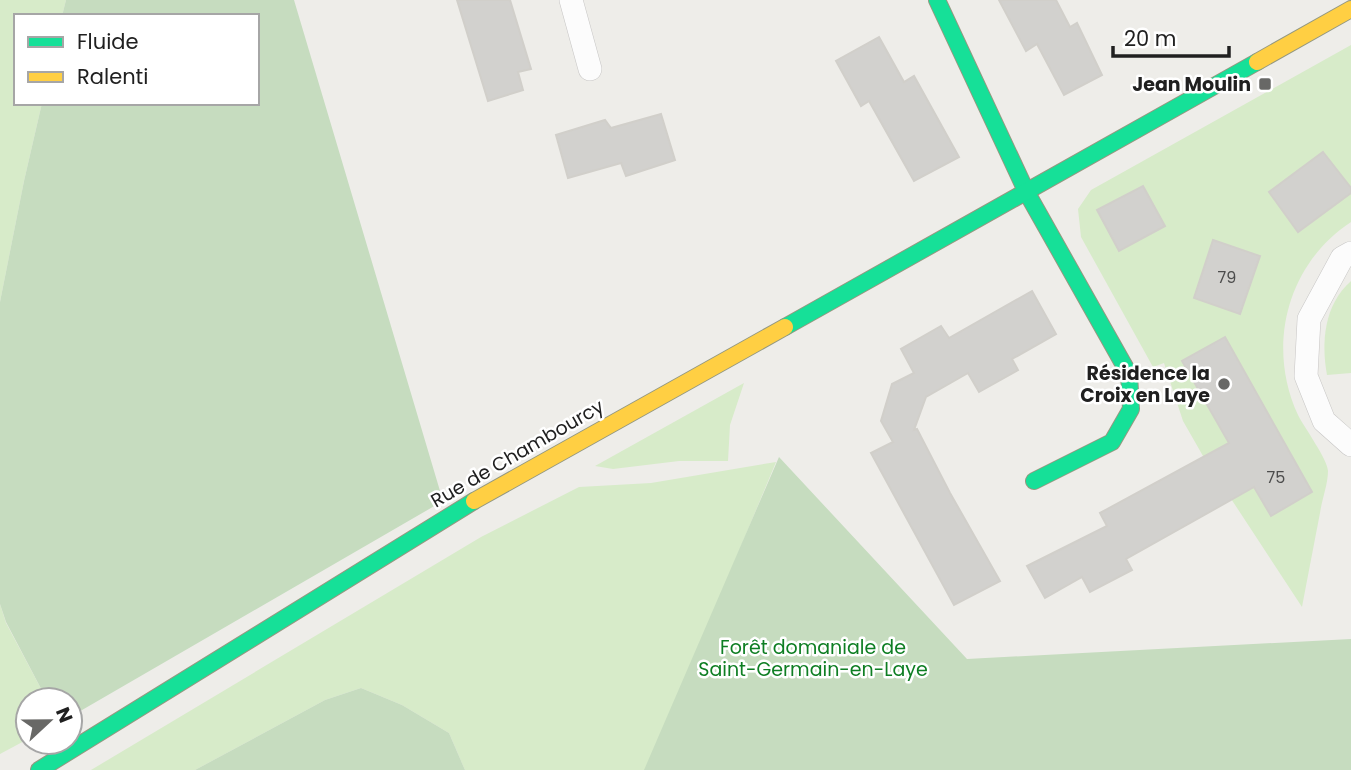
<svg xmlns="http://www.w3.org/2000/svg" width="1351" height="770" font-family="Poppins,sans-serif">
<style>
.grass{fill:#d7ebc9;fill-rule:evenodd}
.forest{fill:#c6dcbf}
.building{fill:#d2d1ce;stroke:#d1cfca;stroke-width:2}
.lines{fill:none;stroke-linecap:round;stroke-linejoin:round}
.lane-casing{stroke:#c7c6c5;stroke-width:24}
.fast-casing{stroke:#949880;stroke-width:18}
.slow-casing{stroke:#949880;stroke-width:18}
.lane{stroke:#fcfcfc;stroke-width:23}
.fast{stroke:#16e098;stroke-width:16}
.slow{stroke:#ffcf43;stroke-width:16}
.poi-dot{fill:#686866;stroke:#fff;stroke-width:2.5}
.labels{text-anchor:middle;stroke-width:5;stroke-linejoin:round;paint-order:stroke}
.number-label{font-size:16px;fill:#4c4c4c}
.poi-label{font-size:19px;font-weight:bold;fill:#202020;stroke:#fff;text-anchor:end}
.street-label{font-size:19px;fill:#202020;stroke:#fff}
.park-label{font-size:19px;fill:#0e7e23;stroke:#fff}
</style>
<rect width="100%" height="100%" fill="#eeede9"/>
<g class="grass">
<path d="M0,0H66L62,16H16V103H42L24,181L0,302Z"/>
<path d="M1351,45V188L1323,152L1269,192L1299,232L1351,193V222C1287,264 1266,346 1298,415C1304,427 1328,460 1328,471C1328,484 1322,499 1320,513C1314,544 1308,575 1302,607L1203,456L1183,421L1164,363L1153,367L1081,237L1078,209L1091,190ZM1143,186L1165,226L1119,251L1098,210ZM1213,240L1260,257L1240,314L1194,298ZM1183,361L1264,408L1222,431ZM1281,439L1312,492L1271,515Z"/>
<path d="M1351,281V373L1327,375C1321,342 1324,305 1351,281Z"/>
<path d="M744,383L730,425L728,461H679L613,469L595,466Z"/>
<path d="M776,462L648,770H465L449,733L402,705L361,688L325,700L195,770H91L481,537L579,487L651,483Z"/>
<path d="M0,604L6,623L47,700H28V739L0,754Z"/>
</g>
<g class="forest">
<path d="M66,0H294L443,501L70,717V700H47L6,622L0,604V302L24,181L42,103H257V16H62Z"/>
<path d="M779,457L967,659L1351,639V770H644Z"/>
<path d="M361,688L402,705L449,733L465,770H195L325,700Z"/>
</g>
<g class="building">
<path d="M457,0H510L531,69L518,72L523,90L488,101Z"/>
<path d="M999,0H1056L1070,27L1077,23L1102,75L1064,95L1037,44L1026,51Z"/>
<path d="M879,37L904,82L914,76L959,157L914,181L869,101L861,106L836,61Z"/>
<path d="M661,114L675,160L626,176L621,163L568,178L556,135L605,120L611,128Z"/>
<path d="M1323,152L1351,188V193L1298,232L1269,192Z"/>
<path d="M1143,186L1165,226L1119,251L1097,210Z"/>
<path d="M1213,240L1260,256L1240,314L1194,298Z"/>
<path d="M1032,291L1056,334L1012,359L1018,370L979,392L968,373L926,397L914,430L917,429L950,493L1000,581L954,605L871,453L893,442L881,421L892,384L914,373L901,349L941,326L949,338Z"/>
<path d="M1225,337L1312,492L1271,516L1254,487L1126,559L1132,570L1090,592L1082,577L1045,598L1027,566L1107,526L1100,513L1229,443L1182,361Z"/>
</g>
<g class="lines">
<g class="lane-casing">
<g id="lane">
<path d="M571,0L590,69"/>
<path d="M1351,253L1342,258L1309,319L1306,376L1324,421L1351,445"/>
</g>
</g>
<g class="fast-casing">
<g id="fast">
<path d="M937,0L1027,193L1129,374L1131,409L1112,442L1034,481"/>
<path d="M785,327L1257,62"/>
<path d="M39,770L474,501"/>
</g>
</g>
<g class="slow-casing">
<g id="slow">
<path d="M1257,62L1351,9"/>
<path d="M474,501L785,327"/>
</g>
</g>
<use href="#lane" class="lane"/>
<use href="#fast" class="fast"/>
<use href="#slow" class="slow"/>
</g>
<g class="poi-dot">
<rect x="1258" y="77" width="14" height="14" rx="3.5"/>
<circle cx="1224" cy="384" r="7"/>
</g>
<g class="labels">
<g class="number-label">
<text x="1227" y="283">79</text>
<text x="1276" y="483">75</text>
</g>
<g class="poi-label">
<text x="1251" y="91">Jean Moulin</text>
<text x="1210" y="380">Résidence la<tspan x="1210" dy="22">Croix en Laye</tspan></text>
</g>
<g class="street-label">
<text transform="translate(517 453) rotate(-30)" y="7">Rue de Chambourcy</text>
</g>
<g class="park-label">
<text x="813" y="654">Forêt domaniale de<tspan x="813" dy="22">Saint-Germain-en-Laye</tspan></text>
</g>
</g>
<rect x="14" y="14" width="245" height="91" fill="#ffffff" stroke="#a6a6a6" stroke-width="2"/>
<rect x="28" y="37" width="35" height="10" fill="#16e098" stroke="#a6a6a6" stroke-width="2"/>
<text x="77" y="49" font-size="21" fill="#202020">Fluide</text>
<rect x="28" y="72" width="35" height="10" fill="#ffcf43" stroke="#a6a6a6" stroke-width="2"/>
<text x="77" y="84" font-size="21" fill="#202020">Ralenti</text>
<g transform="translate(49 721) rotate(68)"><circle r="33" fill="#ffffff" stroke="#a6a6a6" stroke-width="2"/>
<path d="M0-5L12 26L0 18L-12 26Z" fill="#686866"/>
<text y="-10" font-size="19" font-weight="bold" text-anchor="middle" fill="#202020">N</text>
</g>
<path d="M1113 46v10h116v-10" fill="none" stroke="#202020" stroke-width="3.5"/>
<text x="1124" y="46" font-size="21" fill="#202020" stroke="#ffffff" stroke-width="5" paint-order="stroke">20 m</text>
</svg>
